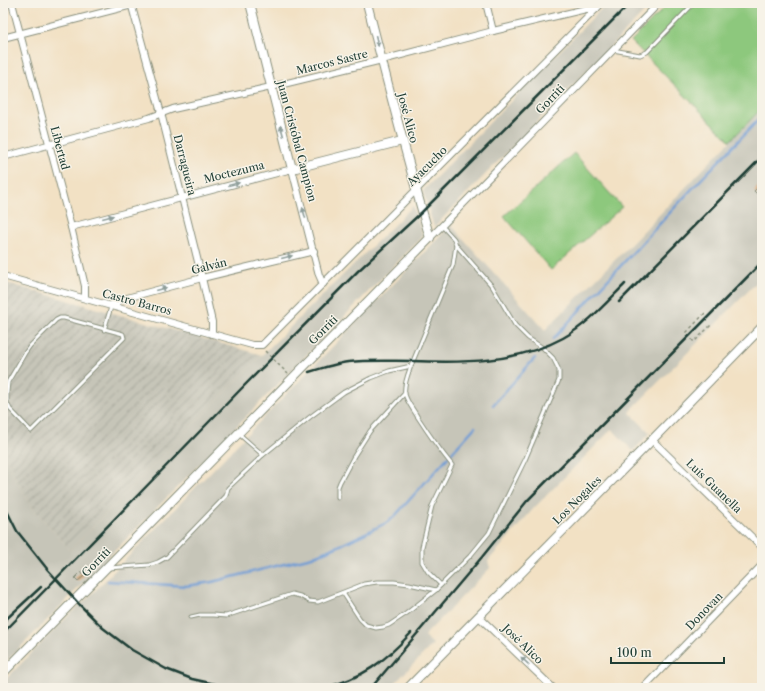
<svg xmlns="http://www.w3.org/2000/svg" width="765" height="691" font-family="'Libre Caslon Text',serif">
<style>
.industrial{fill:url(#industrial-furrows)}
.railway{fill:#c6c5b8}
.green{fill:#8dc87d;stroke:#568258}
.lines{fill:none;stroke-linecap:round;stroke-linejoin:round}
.stream{stroke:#6d9bd5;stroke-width:2.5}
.building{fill:url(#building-cross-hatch)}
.service-casing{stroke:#888f7c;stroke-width:5}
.minor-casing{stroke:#888f7c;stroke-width:8}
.tertiary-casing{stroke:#888f7c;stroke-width:10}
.path{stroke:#888f7c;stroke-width:1.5;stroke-dasharray:3 3;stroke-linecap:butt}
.service{stroke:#fff;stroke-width:3}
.minor{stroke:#fff;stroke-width:6}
.tertiary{stroke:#fff;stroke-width:8}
.rail{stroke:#1f3d34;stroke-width:2.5}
.oneway{fill:#8f9e9a}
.labels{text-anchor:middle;stroke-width:3;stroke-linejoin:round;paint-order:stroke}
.street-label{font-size:11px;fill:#1f3d34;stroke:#f7f3e8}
</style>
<defs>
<pattern id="industrial-furrows" width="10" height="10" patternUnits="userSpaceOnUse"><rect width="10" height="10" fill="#c6c5b8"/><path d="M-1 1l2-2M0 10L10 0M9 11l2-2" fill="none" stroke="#a0a196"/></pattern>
<pattern id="building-cross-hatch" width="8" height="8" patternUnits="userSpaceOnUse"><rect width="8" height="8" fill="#d8a069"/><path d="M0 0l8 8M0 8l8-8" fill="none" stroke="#af8457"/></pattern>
</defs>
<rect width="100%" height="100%" fill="#f7f3e8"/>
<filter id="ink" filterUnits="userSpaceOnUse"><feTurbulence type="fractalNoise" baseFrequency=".025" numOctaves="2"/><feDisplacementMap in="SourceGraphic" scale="8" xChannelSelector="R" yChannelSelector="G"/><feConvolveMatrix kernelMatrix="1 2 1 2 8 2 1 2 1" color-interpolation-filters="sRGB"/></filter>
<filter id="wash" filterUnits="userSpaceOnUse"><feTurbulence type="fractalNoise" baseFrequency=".012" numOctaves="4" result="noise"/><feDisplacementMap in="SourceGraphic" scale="16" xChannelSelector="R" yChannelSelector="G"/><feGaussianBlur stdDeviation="0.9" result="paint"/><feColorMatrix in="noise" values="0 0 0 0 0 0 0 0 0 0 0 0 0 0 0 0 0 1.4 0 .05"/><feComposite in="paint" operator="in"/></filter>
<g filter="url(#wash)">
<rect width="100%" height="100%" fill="#f2e1c4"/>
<path class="industrial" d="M3,282L262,355L70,550L34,510L11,471L3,446Z"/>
<g class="railway">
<path d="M607,3H653L434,227L423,191Z"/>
<path d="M762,108V277L629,412L650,433L633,451L612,429L534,508L488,561L490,568L424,636L433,644L390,688H3V682L77,607L88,598L451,225L545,330L636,239Z"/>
<path d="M413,206L423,236L3,665V446L11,471L34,510L70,550L262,355Z"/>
</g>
<g class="green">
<path d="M669,3H762V108L730,141L631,41Z"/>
<path d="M574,153L622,207L551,270L504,216Z"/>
</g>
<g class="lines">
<g class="stream">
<path d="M553,339L690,191L762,116"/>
<path d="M493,405L535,358"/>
<path d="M108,581L186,586L212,582L312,557L341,545L386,523L394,517L475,427"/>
</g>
</g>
<g id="blocks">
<g class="building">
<path d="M762,183V199L754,191Z"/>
<path d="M81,572L84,576L78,581L75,578Z"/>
</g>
</g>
</g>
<g filter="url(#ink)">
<use href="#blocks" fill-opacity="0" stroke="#888f7c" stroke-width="1"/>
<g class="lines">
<g class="service-casing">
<g id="service">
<path d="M613,50L640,55L647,52L694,3"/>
<path d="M60,318H64L123,334L124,338L31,431L10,409L7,403V392L8,382L25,353L30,346L56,320Z"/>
<path d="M104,330L111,307"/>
<path d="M411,366L453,265L456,245L454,239L442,226"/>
<path d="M239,434L263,455"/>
<path d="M338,498V487L340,482L354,456L370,431L405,393"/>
<path d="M109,568L149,565L158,562L167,557L226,496L228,488L263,455L310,417L344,392L371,378L389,371L411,366C408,374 403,386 405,394C407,402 413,409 417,416C428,433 439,449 452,465L432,506L422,547V562L428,572L441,585"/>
<path d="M343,593L360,619L366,625L376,628L383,627L389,625L407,613L436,590"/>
<path d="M191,617L200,615H213L226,616L292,594L300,596L309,601L318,602L364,584L377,582H394L409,584L436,590L471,555L489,533L525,460L559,380V370L553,358L543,348L528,338L515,325L492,286L456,245"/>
</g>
</g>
<g class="minor-casing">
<g id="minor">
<path d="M12,3L71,227L85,286V298"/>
<path d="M131,3L161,113L202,278L212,322V334"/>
<path d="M486,3L493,31"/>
<path d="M3,38L140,3"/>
<path d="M3,157L149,118L173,109L271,87L382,60L493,31L586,9H596"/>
<path d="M71,227L292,169L319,275L323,284"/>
<path d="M430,238L659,3"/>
<path d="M3,276L252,345H262L602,3"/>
<path d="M111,305L123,299L202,278L314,251"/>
<path d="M652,440L762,547"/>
<path d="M478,616L553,688"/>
<path d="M643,688L762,565"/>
</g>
</g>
<g class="tertiary-casing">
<g id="tertiary">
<path d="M250,3L292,169L402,141"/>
<path d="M3,673L430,238C407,160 387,81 367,3"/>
<path d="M408,688L652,440L762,327"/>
</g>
</g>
<g class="path">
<path d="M705,313L686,333L694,342L712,324"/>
<path d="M265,351L288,374"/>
</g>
<use href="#service" class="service"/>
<use href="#minor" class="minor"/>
<use href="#tertiary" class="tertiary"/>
<g class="rail">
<path d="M619,302L762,157"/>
<path d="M309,372C322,368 335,364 348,362C369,360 390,361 412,361C463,363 517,363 563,338C587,325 606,303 625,284"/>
<path d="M3,503L17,531L48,570L80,605L103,628L132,650L166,669L192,679L224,686L243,688"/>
<path d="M3,622L41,587"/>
<path d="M3,633L138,495L241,389L358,271L422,212L630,3"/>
<path d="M324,688C363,678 384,662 411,633"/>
<path d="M371,688L482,557L527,501L762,262"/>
</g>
</g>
<defs><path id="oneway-solid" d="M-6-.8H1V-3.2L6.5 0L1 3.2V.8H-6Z"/></defs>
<g class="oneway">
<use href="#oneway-solid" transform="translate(377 41) rotate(76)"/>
<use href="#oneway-solid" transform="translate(282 131) rotate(-105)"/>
<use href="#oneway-solid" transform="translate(234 184) rotate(-14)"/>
<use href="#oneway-solid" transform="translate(304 213) rotate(-105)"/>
<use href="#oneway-solid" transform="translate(108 217) rotate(-15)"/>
<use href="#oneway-solid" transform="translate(287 257) rotate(-14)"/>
<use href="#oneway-solid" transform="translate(161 289) rotate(-15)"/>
<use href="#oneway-solid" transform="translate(525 661) rotate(-136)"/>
</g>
</g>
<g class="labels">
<g class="street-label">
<text transform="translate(332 62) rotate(-14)" y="4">Marcos Sastre</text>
<text transform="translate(550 99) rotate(-46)" y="4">Gorriti</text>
<text transform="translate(408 118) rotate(75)" y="4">José Alico</text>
<text transform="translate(297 141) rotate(75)" y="4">Juan Cristóbal Campion</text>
<text transform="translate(60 148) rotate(75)" y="4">Libertad</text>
<text transform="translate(185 165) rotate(76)" y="4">Darragueira</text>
<text transform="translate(427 166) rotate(-45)" y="4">Ayacucho</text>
<text transform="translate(234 172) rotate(-14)" y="4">Moctezuma</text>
<text transform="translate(209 266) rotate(-14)" y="4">Galván</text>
<text transform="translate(137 302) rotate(15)" y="4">Castro Barros</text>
<text transform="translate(323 330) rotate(-45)" y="4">Gorriti</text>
<text transform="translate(714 486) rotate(44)" y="4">Luis Guanella</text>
<text transform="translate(577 500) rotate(-45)" y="4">Los Nogales</text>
<text transform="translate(96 562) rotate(-46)" y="4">Gorriti</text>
<text transform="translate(704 611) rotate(-46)" y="4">Donovan</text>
<text transform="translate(523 644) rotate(44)" y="4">José Alico</text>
</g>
</g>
<rect width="765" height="691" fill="none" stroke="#f7f3e8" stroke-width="16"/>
<path d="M611 657v6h113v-6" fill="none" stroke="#1f3d34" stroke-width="2"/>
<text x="617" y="657" font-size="12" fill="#1f3d34" stroke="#f7f3e8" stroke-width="3" paint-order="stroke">100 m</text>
</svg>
